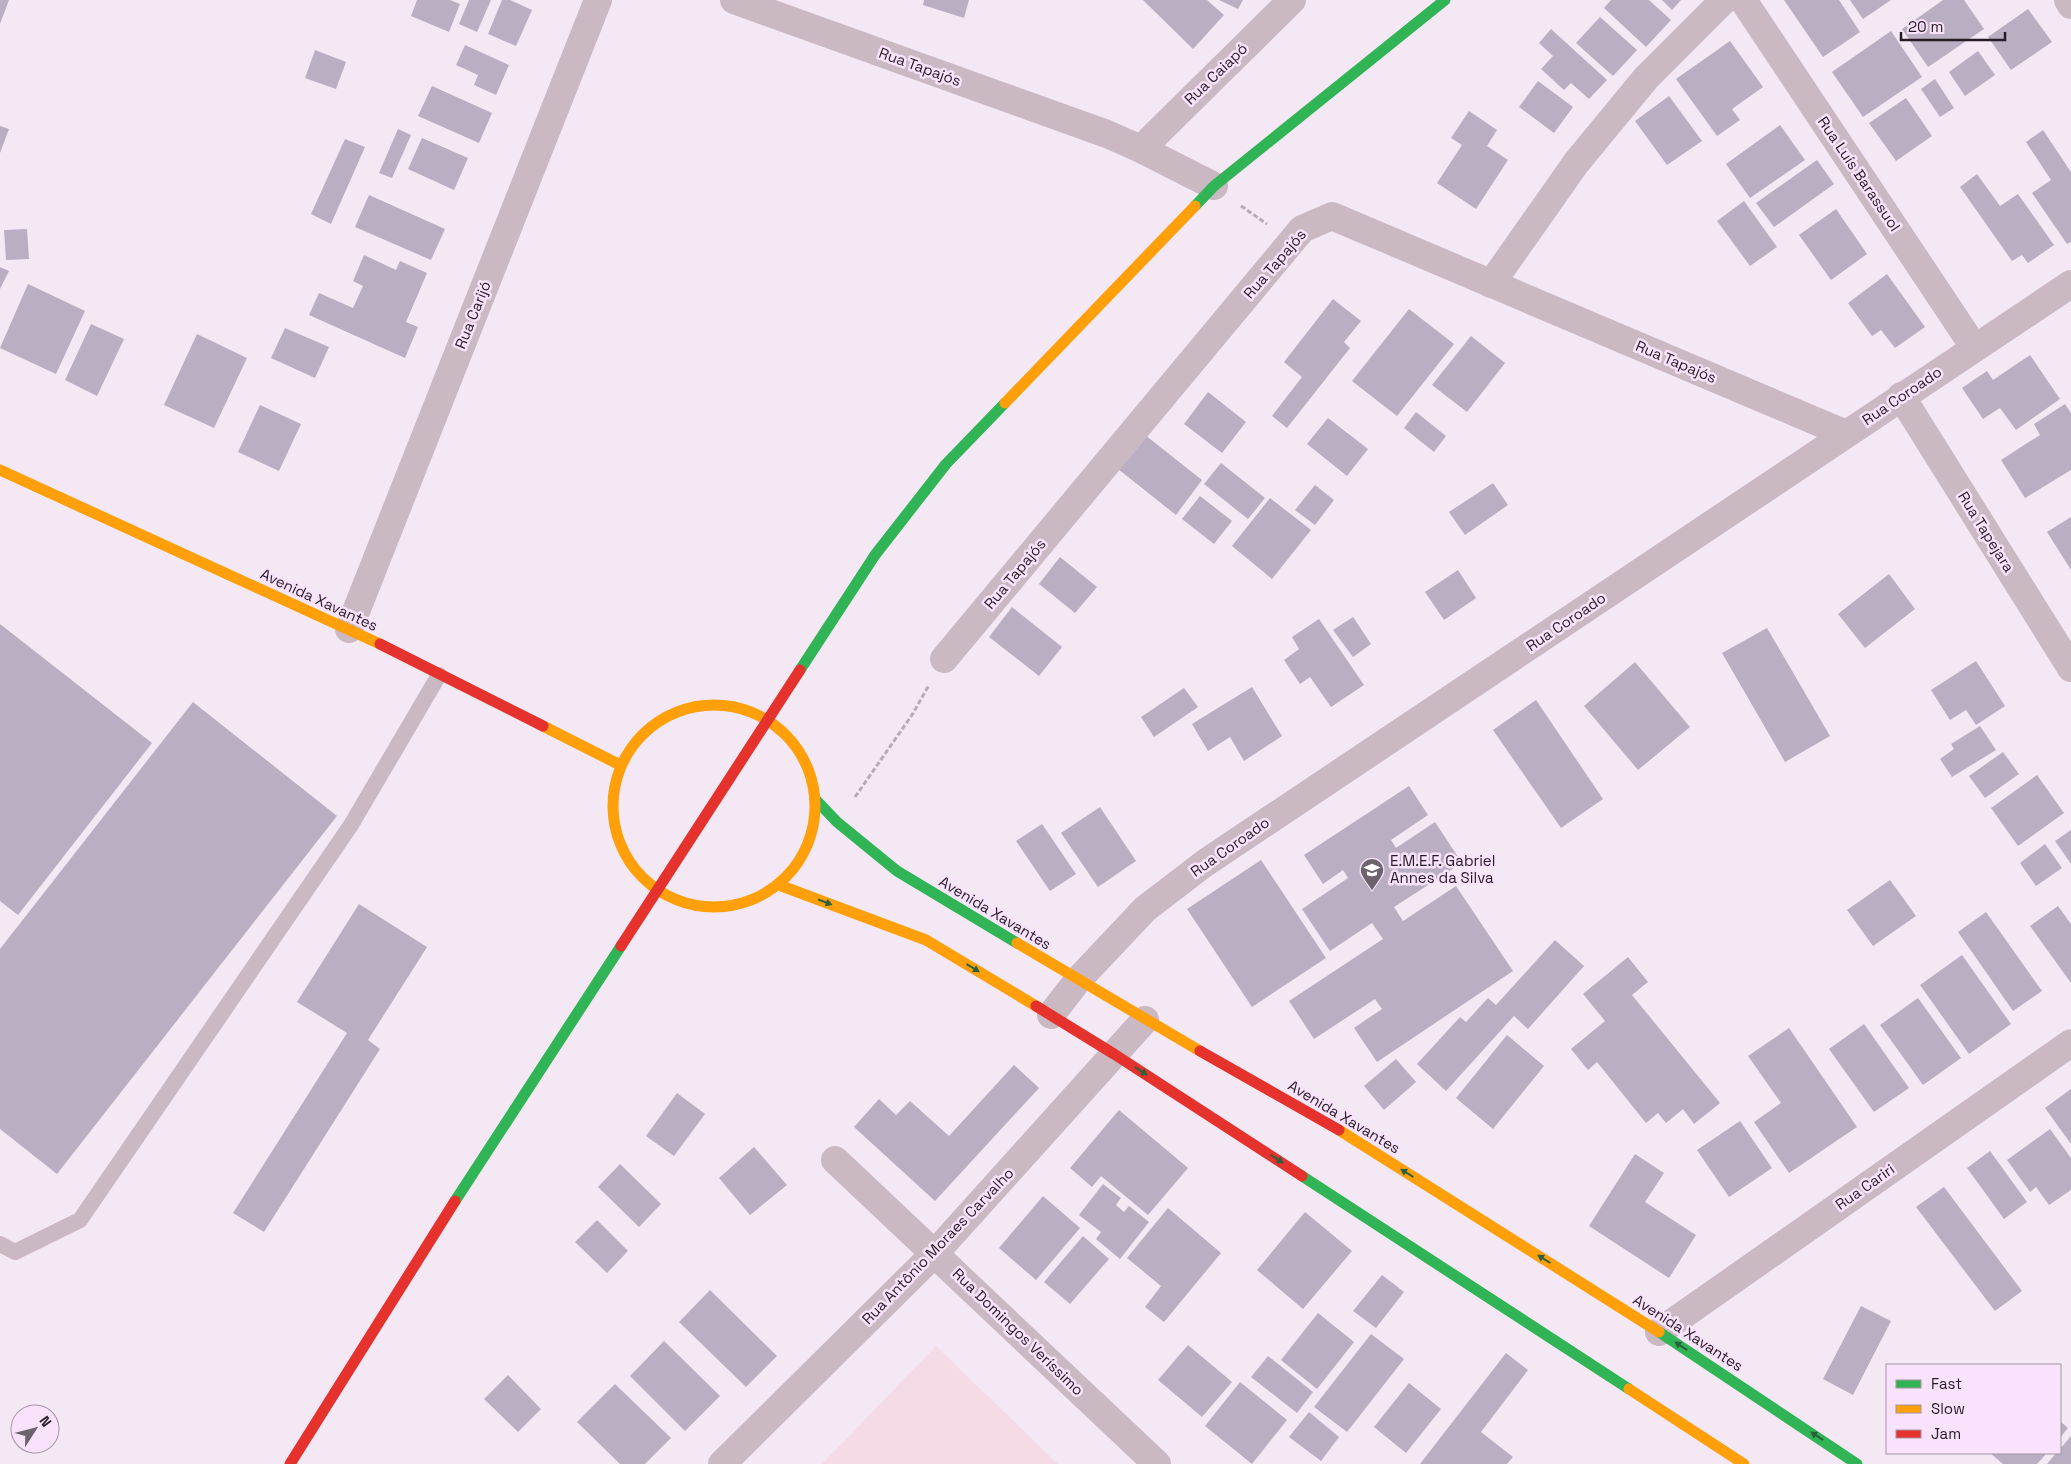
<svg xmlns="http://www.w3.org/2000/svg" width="2071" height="1464" font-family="'Space Grotesk',sans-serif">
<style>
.green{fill:#f5dbe6}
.building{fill:#baaec2}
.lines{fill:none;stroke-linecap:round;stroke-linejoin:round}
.path{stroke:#b8abb4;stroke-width:3;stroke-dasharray:5 2.5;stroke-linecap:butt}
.lane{stroke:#cab8c3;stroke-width:16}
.street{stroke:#cab8c3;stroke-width:28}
.fast{stroke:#30b455;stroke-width:11}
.slow{stroke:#ff9f0a;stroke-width:11}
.jam{stroke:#e5322d;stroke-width:11}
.oneway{fill:#2a603b}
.labels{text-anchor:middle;stroke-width:5;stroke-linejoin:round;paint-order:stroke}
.street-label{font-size:15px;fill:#251c25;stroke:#f9e2fb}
.poi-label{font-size:15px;fill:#251c25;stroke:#f9e2fb;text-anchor:start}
</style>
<rect width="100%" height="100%" fill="#f4e8f5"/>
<path class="green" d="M936,1346L1058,1464H822Z"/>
<g class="building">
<path d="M0,0H9L0,24Z"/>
<path d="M417,0H450L460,4L449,32L411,16Z"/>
<path d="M469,0H491L477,32L459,24Z"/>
<path d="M502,0H510L532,10L516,46L488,34Z"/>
<path d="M924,0H969L964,18L923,5Z"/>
<path d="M1143,0H1207L1224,15L1193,49Z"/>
<path d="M1219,0H1243L1238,9Z"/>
<path d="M1611,0H1649L1671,20L1646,47L1604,8Z"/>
<path d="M1662,0H1681L1672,10Z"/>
<path d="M1784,0H1839L1860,32L1823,57Z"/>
<path d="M1850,0H1891L1863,19Z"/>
<path d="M1943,0H1964L1984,29L1928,67L1902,29Z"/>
<path d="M2028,9L2052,42L2011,70L1988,37Z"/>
<path d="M1600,17L1637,50L1613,76L1576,43Z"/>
<path d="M1551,29L1607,80L1589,99L1571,83L1564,90L1541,69L1553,56L1539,43Z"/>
<path d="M1891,31L1922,77L1863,117L1832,72Z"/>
<path d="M1730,41L1763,87L1732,109L1740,120L1717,136L1676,79Z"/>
<path d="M465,45L509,65L496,95L474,85L478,75L456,65Z"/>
<path d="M315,50L346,62L336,89L305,78Z"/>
<path d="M1978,51L1995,75L1965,96L1949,72Z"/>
<path d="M1935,79L1954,108L1940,117L1921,89Z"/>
<path d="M1538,81L1573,107L1554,133L1519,107Z"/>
<path d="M432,86L492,113L479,143L418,116Z"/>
<path d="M1669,96L1702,141L1667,165L1635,121Z"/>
<path d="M1906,98L1932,136L1896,161L1869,123Z"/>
<path d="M1469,111L1497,130L1487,146L1508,160L1476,209L1437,183L1462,145L1451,138Z"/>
<path d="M1780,125L1805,160L1750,198L1726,164Z"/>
<path d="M0,126L9,129L0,153Z"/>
<path d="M398,129L411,135L392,178L379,173Z"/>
<path d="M2043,130L2071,172V242L2067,244L2032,193L2051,180L2026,142Z"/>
<path d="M422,138L468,158L454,190L408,169Z"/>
<path d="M345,139L365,147L331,224L311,214Z"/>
<path d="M1817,160L1834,184L1774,227L1756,203Z"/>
<path d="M1977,174L2000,206L2018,194L2054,245L2028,263L2022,255L2012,261L1960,187Z"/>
<path d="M369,195L445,229L431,260L355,227Z"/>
<path d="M1744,201L1777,247L1750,266L1717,221Z"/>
<path d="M1836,209L1867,254L1831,280L1799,235Z"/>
<path d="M27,229L29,259L6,260L4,230Z"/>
<path d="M364,255L396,270L400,261L427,273L406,322L418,327L405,358L309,315L319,293L353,308L363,286L353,281Z"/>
<path d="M0,267L9,271L0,289Z"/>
<path d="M1887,274L1925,327L1895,348L1881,330L1872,336L1848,303Z"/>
<path d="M28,284L85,311L56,374L0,348Z"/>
<path d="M1333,299L1361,321L1344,342L1350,348L1287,428L1272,416L1302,377L1284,362Z"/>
<path d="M1409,309L1454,344L1397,416L1352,381Z"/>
<path d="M91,324L124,339L97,396L65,380Z"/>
<path d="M285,328L329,347L315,378L271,358Z"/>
<path d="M197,334L247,358L214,428L164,405Z"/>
<path d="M1471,336L1505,363L1467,412L1432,385Z"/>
<path d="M2030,355L2060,399L2016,430L2000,408L1983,419L1962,388L1987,371L1993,380Z"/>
<path d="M1208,392L1246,422L1222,453L1184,424Z"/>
<path d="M2065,404L2071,413V470L2025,498L2001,460L2040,435L2034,424Z"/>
<path d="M260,405L301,424L279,471L238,452Z"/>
<path d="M1416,412L1446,436L1434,452L1404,428Z"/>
<path d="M1328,418L1368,449L1347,476L1307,444Z"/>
<path d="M1145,435L1202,480L1176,515L1118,469Z"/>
<path d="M1221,463L1265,498L1248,519L1204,484Z"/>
<path d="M1493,483L1508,505L1465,535L1449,512Z"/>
<path d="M1315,485L1334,500L1315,525L1295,510Z"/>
<path d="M1200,496L1232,521L1214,544L1182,519Z"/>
<path d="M1270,498L1311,530L1272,579L1232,546Z"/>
<path d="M2071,517V570L2047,532Z"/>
<path d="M1060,557L1097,587L1075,613L1039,584Z"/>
<path d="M1458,570L1476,598L1444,620L1425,592Z"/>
<path d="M1889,574L1915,609L1865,648L1838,614Z"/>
<path d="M1012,607L1062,647L1039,676L989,637Z"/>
<path d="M1353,617L1371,644L1353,657L1333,630Z"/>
<path d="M1319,619L1364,685L1331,707L1310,677L1300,684L1284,660L1299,649L1292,637Z"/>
<path d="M0,624L152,743L18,915L0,901Z"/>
<path d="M1767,628L1830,736L1785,762L1722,653Z"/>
<path d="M1976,661L2005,706L1976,725L1966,710L1950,720L1931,690Z"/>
<path d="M1635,662L1690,727L1638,770L1584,706Z"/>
<path d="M1252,687L1282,736L1244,761L1230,737L1208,751L1192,724Z"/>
<path d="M1184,688L1198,707L1154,737L1141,717Z"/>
<path d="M1536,700L1603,799L1561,828L1493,730Z"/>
<path d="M193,702L337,816L57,1174L0,1129V949Z"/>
<path d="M1980,726L1996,750L1952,777L1940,759L1954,749L1951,744Z"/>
<path d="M2003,752L2019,774L1985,798L1969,776Z"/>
<path d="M2037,775L2064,813L2018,846L1991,808Z"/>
<path d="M1409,786L1428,815L1391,840L1396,848L1435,822L1462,863L1394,907L1403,921L1456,886L1513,971L1377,1062L1354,1028L1382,1009L1375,999L1314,1039L1289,1001L1383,939L1372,923L1330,951L1302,909L1348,878L1343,870L1323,884L1304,855Z"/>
<path d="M1100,807L1136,861L1098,887L1061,833Z"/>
<path d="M1042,824L1076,874L1050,891L1016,841Z"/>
<path d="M2071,830V864L2055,841Z"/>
<path d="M2045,844L2062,868L2036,886L2020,863Z"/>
<path d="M1261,860L1326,958L1252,1007L1187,909Z"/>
<path d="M1890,880L1916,916L1873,946L1847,910Z"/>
<path d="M359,904L427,947L368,1040L380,1049L264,1232L233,1213L347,1033L297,1002Z"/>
<path d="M2058,906L2071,924V983L2030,926Z"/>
<path d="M1986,912L2042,991L2013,1011L1958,932Z"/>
<path d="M1555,940L1584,966L1528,1029L1514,1016L1446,1091L1417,1064L1460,1017L1466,1022L1488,998L1496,1005Z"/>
<path d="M1962,955L2011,1024L1969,1054L1920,985Z"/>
<path d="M1628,957L1648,982L1632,995L1720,1103L1694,1124L1683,1109L1666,1123L1658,1113L1646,1123L1597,1062L1588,1070L1571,1049L1605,1021L1583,994Z"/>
<path d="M1918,998L1961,1058L1923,1085L1880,1025Z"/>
<path d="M1864,1024L1909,1088L1874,1112L1829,1049Z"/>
<path d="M1789,1028L1857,1127L1789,1173L1754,1122L1781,1103L1748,1056Z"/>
<path d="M1507,1035L1544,1066L1493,1129L1456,1098Z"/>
<path d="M1396,1059L1416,1082L1384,1110L1364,1086Z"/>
<path d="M1014,1065L1039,1088L935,1201L854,1127L879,1099L896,1115L910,1101L949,1136Z"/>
<path d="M2071,1089V1144L2045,1108Z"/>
<path d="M677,1093L705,1114L674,1156L646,1136Z"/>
<path d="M1119,1110L1188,1168L1148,1215L1101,1176L1092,1187L1070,1168Z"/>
<path d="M1740,1121L1772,1168L1729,1197L1697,1150Z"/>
<path d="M2050,1129L2071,1158V1190L2049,1205L2036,1187L2030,1192L2007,1160Z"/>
<path d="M754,1147L787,1185L750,1215L719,1178Z"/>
<path d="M1990,1151L2027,1202L2004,1219L1967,1168Z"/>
<path d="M1635,1154L1664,1173L1645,1202L1696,1235L1669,1278L1589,1226Z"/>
<path d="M620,1164L661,1204L639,1227L598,1187Z"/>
<path d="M1103,1184L1121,1198L1116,1205L1124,1212L1129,1206L1149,1222L1120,1259L1096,1239L1101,1232L1079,1215Z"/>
<path d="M1944,1187L2022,1291L1995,1311L1916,1207Z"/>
<path d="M1043,1196L1080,1228L1036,1280L999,1248Z"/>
<path d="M1168,1208L1221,1253L1164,1322L1145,1307L1161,1286L1127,1258Z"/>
<path d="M1305,1212L1352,1251L1303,1309L1257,1270Z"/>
<path d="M597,1220L628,1251L607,1273L575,1242Z"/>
<path d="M1083,1236L1109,1259L1070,1304L1044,1282Z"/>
<path d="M1382,1275L1404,1292L1376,1328L1353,1311Z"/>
<path d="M710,1290L777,1356L746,1387L679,1322Z"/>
<path d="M1861,1306L1891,1321L1853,1395L1823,1379Z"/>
<path d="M1318,1313L1354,1342L1317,1389L1281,1360Z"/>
<path d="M1371,1334L1404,1359L1347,1432L1314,1407Z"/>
<path d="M664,1341L720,1396L685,1431L630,1376Z"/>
<path d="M1188,1345L1232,1382L1202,1417L1158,1380Z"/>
<path d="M1506,1353L1528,1370L1481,1432L1513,1457L1507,1464H1420Z"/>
<path d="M1268,1356L1313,1392L1297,1413L1251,1377Z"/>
<path d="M508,1375L541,1409L518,1432L484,1399Z"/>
<path d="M1240,1382L1287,1420L1252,1464L1205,1426Z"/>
<path d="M1409,1383L1441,1409L1406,1453L1374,1427Z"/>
<path d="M615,1384L671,1438L645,1464H620L577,1422Z"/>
<path d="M1309,1412L1339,1437L1321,1461L1289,1437Z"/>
<path d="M2060,1421L2068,1428L2060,1438Z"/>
<path d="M2071,1436V1464H2047L2056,1453H2060V1449Z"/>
<path d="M1990,1453H2047L2037,1464H2003Z"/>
</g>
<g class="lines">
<g class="path">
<path d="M1241,206L1267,224"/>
<path d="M855,797L912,715L929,685"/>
</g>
<path class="lane" d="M0,1244L15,1252L80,1220L351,825L439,675"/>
<g class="street">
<path d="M734,0L1107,134L1141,149L1214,186"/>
<path d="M1743,0L1974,347"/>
<path d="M2068,0L2071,5"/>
<path d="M1141,149L1292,0"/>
<path d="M1491,284L1576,163L1646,78L1724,0"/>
<path d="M1901,396L2071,668"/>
<path d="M349,629L598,0"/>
<path d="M944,659L1302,229L1332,216L1846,434"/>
<path d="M1051,1015L1078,980L1145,909L1205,863L2071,284"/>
<path d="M835,1160L1157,1464"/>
<path d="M1659,1332L2071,1043"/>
<path d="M722,1464L935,1253L1145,1020"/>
</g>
<g class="fast">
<path d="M1195,206L1214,186L1445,0"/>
<path d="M800,670L875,555L946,464L1005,403"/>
<path d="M816,800L837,822L897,871L1017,943"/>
<path d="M1302,1176L1629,1389"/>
<path d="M455,1201L621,946"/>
<path d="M1659,1332L1857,1464"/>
</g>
<g class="slow">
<path d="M1005,403L1195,206"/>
<path d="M0,470L380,644"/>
<circle cx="714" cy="806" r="101"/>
<path d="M543,726L620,765"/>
<path d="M779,885L926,940L1036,1006"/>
<path d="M1017,943L1200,1051"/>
<path d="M1339,1130L1659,1332"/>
<path d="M1629,1389L1744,1464"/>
</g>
<g class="jam">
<path d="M380,644L543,726"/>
<path d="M621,946L800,670"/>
<path d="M1036,1006L1114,1054L1302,1176"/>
<path d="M1200,1051L1339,1130"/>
<path d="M290,1464L455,1201"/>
</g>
</g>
<defs><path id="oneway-solid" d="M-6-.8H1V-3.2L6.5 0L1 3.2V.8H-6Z" transform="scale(1.25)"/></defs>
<g class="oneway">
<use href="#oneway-solid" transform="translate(825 902) rotate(21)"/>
<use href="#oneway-solid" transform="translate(973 968) rotate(31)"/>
<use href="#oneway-solid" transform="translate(1141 1071) rotate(33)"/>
<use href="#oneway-solid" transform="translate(1277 1159) rotate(33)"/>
<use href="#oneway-solid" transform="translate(1407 1173) rotate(-148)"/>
<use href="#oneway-solid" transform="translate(1544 1259) rotate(-148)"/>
<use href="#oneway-solid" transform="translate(1681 1346) rotate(-146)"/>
<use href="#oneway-solid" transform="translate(1817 1436) rotate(-146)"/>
</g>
<defs>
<g id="school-pin" transform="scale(1.25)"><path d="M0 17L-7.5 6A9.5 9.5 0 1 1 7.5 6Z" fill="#6d636e" stroke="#f9e2fb"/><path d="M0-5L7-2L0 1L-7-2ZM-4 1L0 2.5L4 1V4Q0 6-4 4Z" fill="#fff"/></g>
</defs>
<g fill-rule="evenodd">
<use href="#school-pin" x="1372" y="870"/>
</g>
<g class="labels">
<g class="street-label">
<text transform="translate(920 67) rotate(20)" y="5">Rua Tapajós</text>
<text transform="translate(1216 74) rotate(-44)" y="5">Rua Caiapó</text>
<text transform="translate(1859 174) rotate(56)" y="5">Rua Luís Barassuol</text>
<text transform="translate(1275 264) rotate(-49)" y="5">Rua Tapajós</text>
<text transform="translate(473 315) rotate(-68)" y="5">Rua Carijó</text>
<text transform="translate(1676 362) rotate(23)" y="5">Rua Tapajós</text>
<text transform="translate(1902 396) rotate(-34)" y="5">Rua Coroado</text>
<text transform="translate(1986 532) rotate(58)" y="5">Rua Tapejara</text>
<text transform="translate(1015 574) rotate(-50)" y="5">Rua Tapajós</text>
<text transform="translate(319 600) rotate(25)" y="5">Avenida Xavantes</text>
<text transform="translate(1566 622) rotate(-34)" y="5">Rua Coroado</text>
<text transform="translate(1230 847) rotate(-35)" y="5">Rua Coroado</text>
<text transform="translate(995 913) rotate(31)" y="5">Avenida Xavantes</text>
<text transform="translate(1344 1117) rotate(31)" y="5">Avenida Xavantes</text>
<text transform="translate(1865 1187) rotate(-35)" y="5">Rua Cariri</text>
<text transform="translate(938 1246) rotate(-46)" y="5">Rua Antônio Moraes Carvalho</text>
<text transform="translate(1018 1332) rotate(44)" y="5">Rua Domingos Veríssimo</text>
<text transform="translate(1688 1333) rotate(33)" y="5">Avenida Xavantes</text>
</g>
<g class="poi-label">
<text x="1390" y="866">E.M.E.F. Gabriel<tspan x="1390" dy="17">Annes da Silva</tspan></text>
</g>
</g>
<rect x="1886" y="1364" width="175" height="90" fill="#f9e2fb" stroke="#a493a5"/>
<rect x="1896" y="1380" width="25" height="8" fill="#30b455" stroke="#a493a5"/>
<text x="1931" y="1389" font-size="15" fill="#251c25">Fast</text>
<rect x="1896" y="1405" width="25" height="8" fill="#ff9f0a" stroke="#a493a5"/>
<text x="1931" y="1414" font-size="15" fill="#251c25">Slow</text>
<rect x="1896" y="1430" width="25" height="8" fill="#e5322d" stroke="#a493a5"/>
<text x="1931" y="1439" font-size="15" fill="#251c25">Jam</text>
<g transform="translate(35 1429) rotate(54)"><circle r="24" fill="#f9e2fb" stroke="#a493a5"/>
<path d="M0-4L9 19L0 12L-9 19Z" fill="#6d636e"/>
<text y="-8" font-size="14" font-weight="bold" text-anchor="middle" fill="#251c25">N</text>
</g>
<path d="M1901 32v8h104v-8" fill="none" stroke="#251c25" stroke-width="2.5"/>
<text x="1908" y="32" font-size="15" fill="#251c25" stroke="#f9e2fb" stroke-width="4" paint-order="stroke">20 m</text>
</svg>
